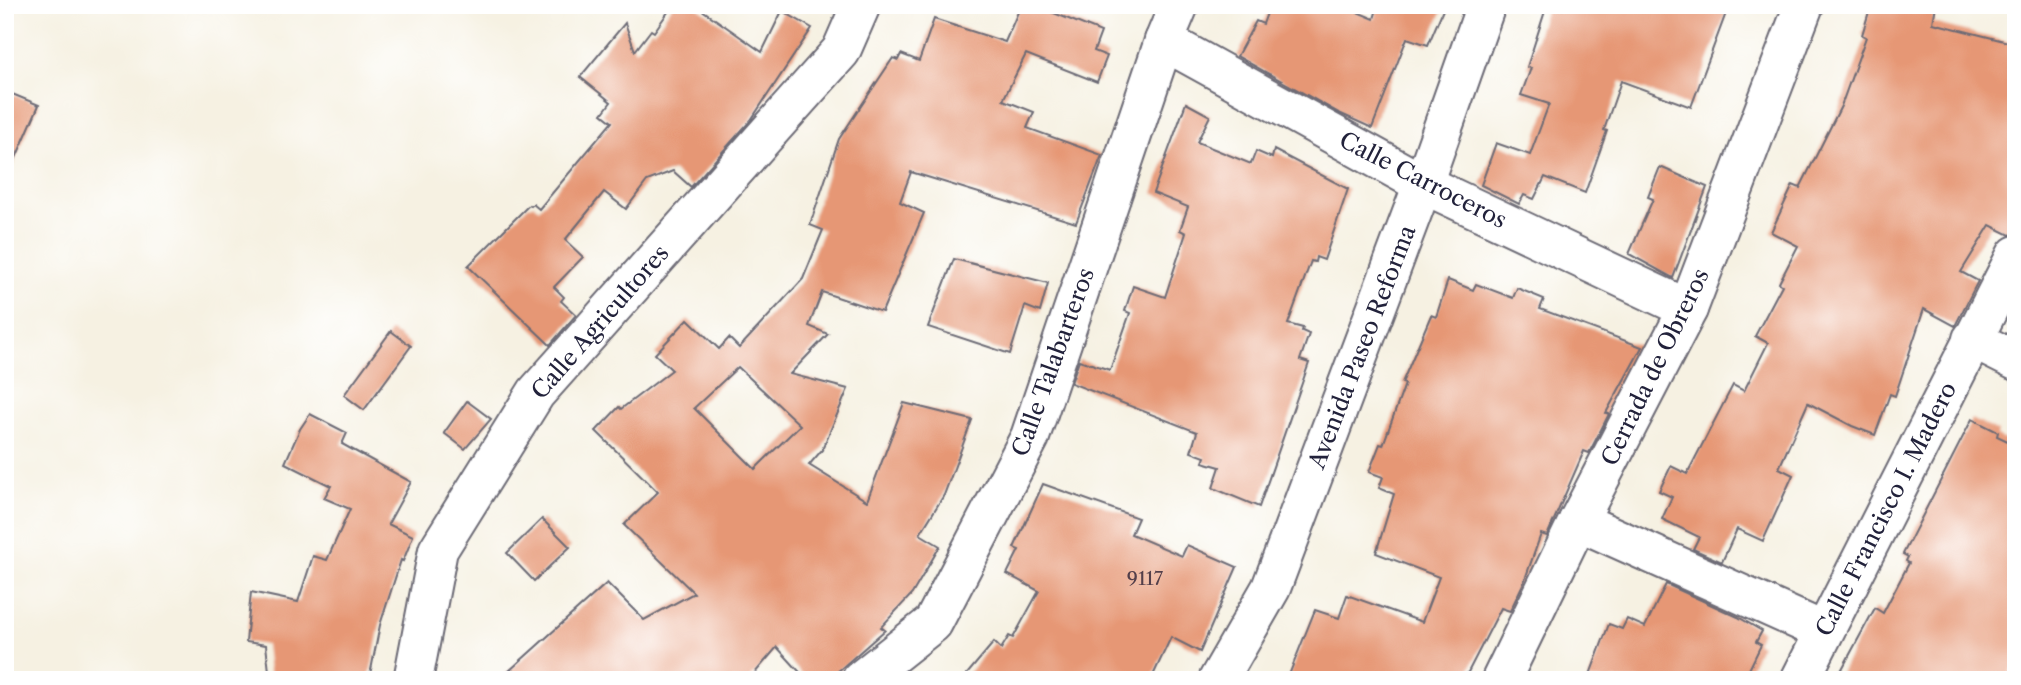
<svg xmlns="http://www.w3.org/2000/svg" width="2021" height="685" font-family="'Libre Caslon Text',serif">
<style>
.building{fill:#e69775;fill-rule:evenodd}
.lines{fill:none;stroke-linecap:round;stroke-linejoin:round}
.street-casing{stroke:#6c6a75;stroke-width:42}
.secondary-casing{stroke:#6c6a75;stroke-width:42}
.street{stroke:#fff;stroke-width:38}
.secondary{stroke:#fff;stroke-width:38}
.labels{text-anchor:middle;stroke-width:5;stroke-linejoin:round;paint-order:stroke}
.number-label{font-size:19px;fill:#533f4a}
.street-label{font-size:23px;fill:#22223b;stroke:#fff}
</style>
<rect width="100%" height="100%" fill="#fff"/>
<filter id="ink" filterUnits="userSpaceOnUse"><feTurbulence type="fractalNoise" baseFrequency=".0143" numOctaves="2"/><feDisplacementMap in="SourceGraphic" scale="14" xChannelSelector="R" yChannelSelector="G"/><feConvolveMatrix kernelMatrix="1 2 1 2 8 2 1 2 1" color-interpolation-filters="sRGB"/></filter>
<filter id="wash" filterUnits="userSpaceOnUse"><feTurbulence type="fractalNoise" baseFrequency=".00686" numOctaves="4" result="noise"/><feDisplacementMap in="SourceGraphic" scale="28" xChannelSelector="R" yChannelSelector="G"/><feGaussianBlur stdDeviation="1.57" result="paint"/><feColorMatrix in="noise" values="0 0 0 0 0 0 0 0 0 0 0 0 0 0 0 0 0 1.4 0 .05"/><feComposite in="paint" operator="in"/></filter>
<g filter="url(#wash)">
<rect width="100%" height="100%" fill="#f6f1e2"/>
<g id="blocks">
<g class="building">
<path d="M673,5H695L762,52L782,11L812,28L751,120L691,187L673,171L647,181L626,209L604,192L565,240L583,257L554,287L564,297L561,301L576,315L550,345L468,266L529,205L531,206L533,204L539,209L612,122L602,114L611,102L580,77L625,23L635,51L651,30L654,32Z"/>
<path d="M1021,5H1034L1101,32L1094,51L1107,56L1097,82L1026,54L1003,100L1034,112L1027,128L1102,155L1076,223L911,172L900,202L924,213L882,312L822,292L809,326L828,334L790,374L848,389L822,450L809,465L867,501L904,403L972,420L944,495L920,534L940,546L912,594L881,627L885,630L828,680H807L777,647L749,680H499L607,583L644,620L694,593L624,525L658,492L596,431L619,407L621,409L672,370L655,354L688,319L719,349L729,338L739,348L803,279L823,230L810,225L839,139L893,58L898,60L901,54L919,61L934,19L1005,42ZM738,367L800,425L755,469L694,408Z"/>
<path d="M1270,5L1343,6L1374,19L1377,9L1368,5H1445L1428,45L1407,38L1372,128L1339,113L1237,56L1256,21L1263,24Z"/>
<path d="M1547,5L1562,9L1564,5H1729L1691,107L1621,81L1604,130L1607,131L1585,193L1545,177L1534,199L1524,195L1519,204L1481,185L1496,143L1530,155L1549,104L1521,95L1531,68L1527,67Z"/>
<path d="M1871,5H1936L1933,23L2016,44V233L2010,235L1990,225L1961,272L1978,281L1955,326L1924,309L1895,396L1890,394L1875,435L1852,426L1808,403L1779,468L1793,475L1763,541L1737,529L1722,562L1693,549L1699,537L1662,519L1672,497L1659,491L1671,466L1687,474L1733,385L1744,391L1768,343L1755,336L1782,285L1779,283L1798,246L1771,232L1793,185L1800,188L1841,106L1866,37L1862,35Z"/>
<path d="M5,91L39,105L5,183Z"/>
<path d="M1186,103L1210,116L1197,142L1251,164L1256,151L1272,158L1274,150L1348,189L1324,260L1316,257L1315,262L1311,261L1288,324L1303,328L1302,331L1309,334L1300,360L1309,363L1259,507L1213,488L1220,467L1203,462L1205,457L1191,452L1197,432L1071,383L1079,360L1110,370L1130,313L1125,311L1133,286L1165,297L1186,233L1180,230L1188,207L1153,193Z"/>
<path d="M1660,167L1707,187L1673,278L1629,254L1653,199L1648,197Z"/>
<path d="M954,259L1048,283L1040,312L1025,306L1010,354L928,327Z"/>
<path d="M1448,280L1473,290L1476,284L1513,298L1517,288L1544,299L1540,309L1642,347L1606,413L1609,414L1589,453L1584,451L1547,536L1541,534L1524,582L1510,611L1501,608L1464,680H1287L1315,610L1339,618L1347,595L1422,622L1439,577L1376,553L1394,494L1379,488L1383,477L1369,472L1380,444L1383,445L1405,384L1402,383L1431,315L1436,317Z"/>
<path d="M391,331L411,346L364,410L344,395Z"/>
<path d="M467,401L491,419L465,449L444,433Z"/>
<path d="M310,414L347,433L342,444L411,482L388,524L413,536L403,561L401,560L380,625L369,680H270L266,645L246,642L251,592L298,602L313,556L327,560L350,509L324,498L331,486L285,463L300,429Z"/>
<path d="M1972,419L1998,432L1997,436L2016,445V663L2006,680H1836L1875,608L1883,613L1909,563L1906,561L1908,557L1903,554Z"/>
<path d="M1043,484L1138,518L1131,534L1182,556L1187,545L1237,567L1200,652L1171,637L1151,680H962L994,642L1001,649L1009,636L1013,638L1039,591L1007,574L1019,550L1014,548Z"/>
<path d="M542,519L570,547L534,581L507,553Z"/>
<path d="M1666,584L1738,617L1762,631L1756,642L1761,645L1744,680H1588L1609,624L1622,629L1627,619L1645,627Z"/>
</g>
</g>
</g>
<g filter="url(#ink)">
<use href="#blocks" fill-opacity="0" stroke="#6c6a75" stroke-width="2"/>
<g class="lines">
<g class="street-casing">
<g id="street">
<path d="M1164,41L1423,184L1688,309"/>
<path d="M1972,339L2016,361"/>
<path d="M1578,521L1823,631"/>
<path d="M861,680L933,623L1030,437L1164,41L1179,5"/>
<path d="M1501,680L1578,521L1688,309L1804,5"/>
<path d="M1800,680L2016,255"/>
</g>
</g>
<g class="secondary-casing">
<g id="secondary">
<path d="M413,680L438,550L536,393L841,51L861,5"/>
<path d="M1218,680L1271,588L1423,184L1486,5"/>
</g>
</g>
<use href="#street" class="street"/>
<use href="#secondary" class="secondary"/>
</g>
</g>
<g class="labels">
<g class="number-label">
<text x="1145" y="585">9117</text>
</g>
<g class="street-label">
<text transform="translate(1423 180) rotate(27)" y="8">Calle Carroceros</text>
<text transform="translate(600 322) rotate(-49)" y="8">Calle Agricultores</text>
<text transform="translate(1362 347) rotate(-69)" y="8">Avenida Paseo Reforma</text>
<text transform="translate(1053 362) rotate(-70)" y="8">Calle Talabarteros</text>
<text transform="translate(1655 367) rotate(-64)" y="8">Cerrada de Obreros</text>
<text transform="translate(1886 509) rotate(-63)" y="8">Calle Francisco I. Madero</text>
</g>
</g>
<rect width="2021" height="685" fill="none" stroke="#fff" stroke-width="28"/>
</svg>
